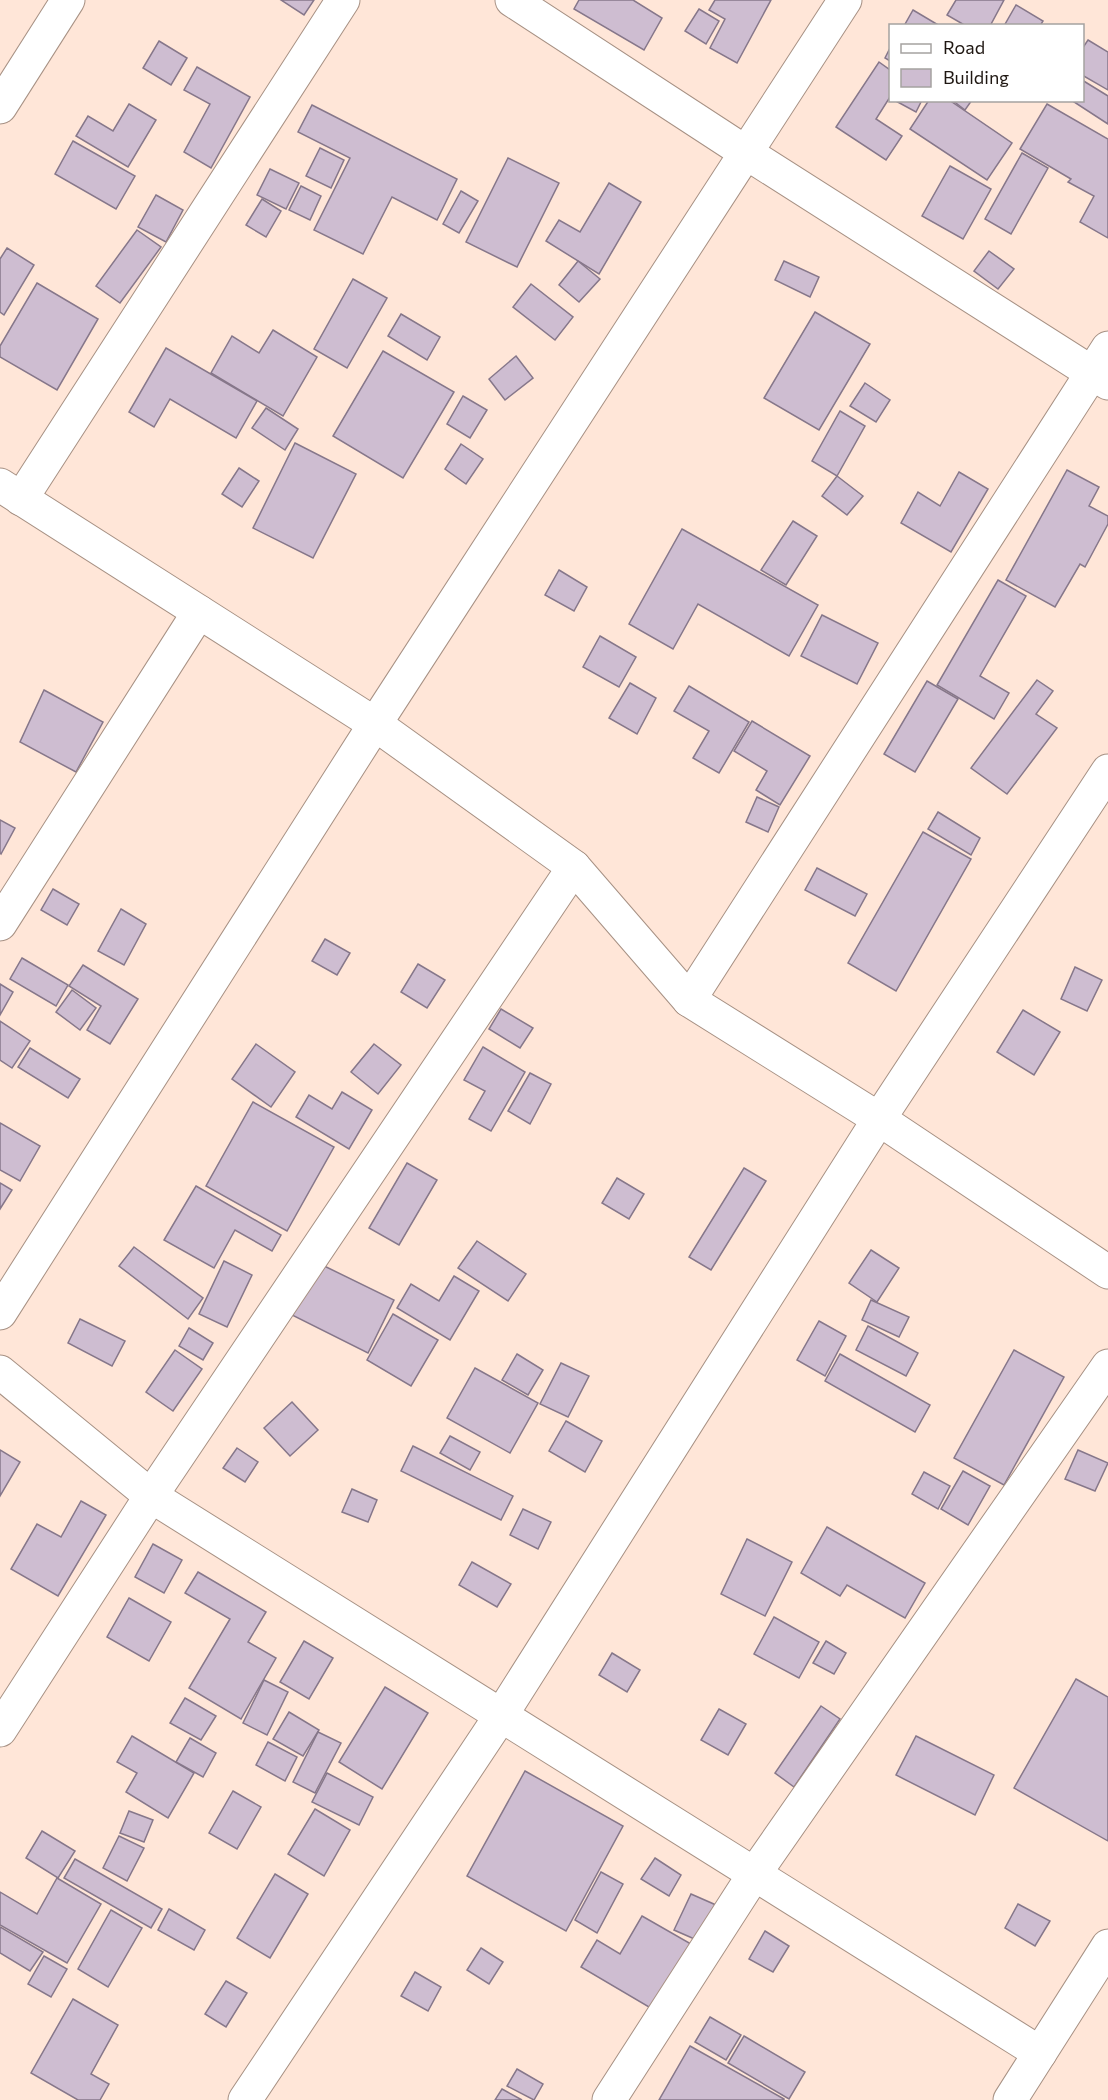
<svg xmlns="http://www.w3.org/2000/svg" width="1108" height="2100" font-family="Commissioner,sans-serif">
<style>
.building{fill:#cebdd1;stroke:#86778a;stroke-width:1.5}
.lines{fill:none;stroke-linecap:round;stroke-linejoin:round}
.street-casing{stroke:#a79184;stroke-width:35}
.secondary-casing{stroke:#a79184;stroke-width:35}
.street{stroke:#fff;stroke-width:33}
.secondary{stroke:#fff;stroke-width:33}
</style>
<rect width="100%" height="100%" fill="#ffe6d8"/>
<g class="building">
<path d="M281,0H314L304,15Z"/>
<path d="M579,0H633L662,18L644,50L574,9Z"/>
<path d="M715,0H771L737,63L710,48L725,19L709,10Z"/>
<path d="M956,0H1004L990,26H966L947,15Z"/>
<path d="M1016,5L1043,21L1040,26H1004Z"/>
<path d="M699,9L719,21L706,44L685,31Z"/>
<path d="M913,10L940,26H904Z"/>
<path d="M1088,40L1108,52V90L1082,75V49Z"/>
<path d="M159,41L187,58L171,85L143,68Z"/>
<path d="M890,48V61L885,58Z"/>
<path d="M879,62L890,70V97L876,119L902,136L886,160L836,127Z"/>
<path d="M197,67L250,97L211,168L184,152L210,104L184,90Z"/>
<path d="M1082,80L1108,96V124L1071,100H1082Z"/>
<path d="M894,100H922L916,112Z"/>
<path d="M929,100H949L1012,143L987,180L910,129Z"/>
<path d="M952,100H972L965,110Z"/>
<path d="M129,104L156,120L128,167L76,136L88,116L113,131Z"/>
<path d="M1047,104L1108,139V238L1080,222L1094,196L1068,182L1071,179L1020,149Z"/>
<path d="M312,105L457,179L437,220L392,197L363,254L314,230L350,158L298,132Z"/>
<path d="M73,141L135,176L116,209L55,174Z"/>
<path d="M320,148L344,160L331,188L306,176Z"/>
<path d="M1022,153L1048,168L1011,234L985,219Z"/>
<path d="M508,158L559,183L517,267L466,242Z"/>
<path d="M950,166L991,189L963,239L922,216Z"/>
<path d="M270,169L299,183L286,209L257,195Z"/>
<path d="M609,183L641,202L599,274L546,241L559,220L580,232Z"/>
<path d="M301,186L321,196L310,220L289,210Z"/>
<path d="M461,191L478,201L459,233L443,224Z"/>
<path d="M156,195L183,210L166,242L138,227Z"/>
<path d="M262,199L281,211L266,237L246,225Z"/>
<path d="M137,230L161,247L120,303L96,286Z"/>
<path d="M7,248L34,265L4,315L0,312V259Z"/>
<path d="M989,251L1014,269L998,289L974,271Z"/>
<path d="M578,261L600,279L579,302L559,285Z"/>
<path d="M784,261L819,277L810,297L775,280Z"/>
<path d="M353,279L387,298L347,368L314,349Z"/>
<path d="M37,283L98,319L57,390L0,357V346Z"/>
<path d="M531,284L573,317L555,340L513,307Z"/>
<path d="M815,312L870,344L819,430L764,398Z"/>
<path d="M401,314L440,337L427,360L388,336Z"/>
<path d="M273,330L317,357L283,416L211,373L232,336L259,353Z"/>
<path d="M166,348L257,401L236,438L170,399L154,427L129,412Z"/>
<path d="M383,351L454,392L403,478L333,436Z"/>
<path d="M516,356L533,378L505,400L489,379Z"/>
<path d="M865,383L890,400L876,422L850,406Z"/>
<path d="M463,396L487,410L470,438L447,424Z"/>
<path d="M266,408L298,429L285,450L252,428Z"/>
<path d="M840,411L865,426L837,476L812,461Z"/>
<path d="M295,443L356,474L313,558L253,528Z"/>
<path d="M461,444L483,459L466,484L445,469Z"/>
<path d="M239,468L259,481L242,507L222,494Z"/>
<path d="M1067,470L1099,487L1089,506L1108,516V524L1085,567L1080,564L1055,607L1006,580Z"/>
<path d="M959,472L988,489L951,552L901,523L918,492L940,506Z"/>
<path d="M837,476L863,496L847,515L822,496Z"/>
<path d="M793,521L817,536L786,585L761,570Z"/>
<path d="M682,529L818,605L789,656L698,604L673,649L629,624Z"/>
<path d="M559,570L587,587L574,611L545,595Z"/>
<path d="M998,580L1026,596L980,676L1009,693L994,719L937,685Z"/>
<path d="M822,615L878,643L857,684L801,656Z"/>
<path d="M600,636L636,657L619,687L583,667Z"/>
<path d="M1037,680L1053,691L1036,714L1057,728L1007,794L971,768Z"/>
<path d="M927,681L958,699L915,772L884,754Z"/>
<path d="M630,683L656,698L637,734L609,718Z"/>
<path d="M689,686L749,722L719,773L693,758L709,731L674,711Z"/>
<path d="M44,690L103,722L76,772L20,742Z"/>
<path d="M752,721L810,756L780,805L756,790L767,771L734,751Z"/>
<path d="M757,797L779,807L768,832L746,822Z"/>
<path d="M938,812L980,838L971,855L928,829Z"/>
<path d="M0,820L15,828L1,854L0,853Z"/>
<path d="M923,832L971,859L896,991L848,963Z"/>
<path d="M817,868L867,894L855,916L805,890Z"/>
<path d="M53,889L79,904L67,925L41,910Z"/>
<path d="M121,909L146,924L124,965L98,951Z"/>
<path d="M325,939L350,953L337,975L312,961Z"/>
<path d="M22,958L68,985L56,1006L10,979Z"/>
<path d="M418,964L445,980L427,1008L401,992Z"/>
<path d="M83,965L138,999L110,1044L87,1030L101,1006L69,986Z"/>
<path d="M1075,967L1102,980L1087,1011L1061,999Z"/>
<path d="M0,984L13,992L0,1015Z"/>
<path d="M72,990L96,1008L80,1030L56,1012Z"/>
<path d="M501,1009L533,1028L520,1048L489,1029Z"/>
<path d="M1023,1010L1060,1032L1034,1075L997,1052Z"/>
<path d="M0,1021L30,1041L12,1068L0,1060Z"/>
<path d="M256,1044L295,1072L271,1107L232,1079Z"/>
<path d="M374,1044L401,1065L378,1094L351,1072Z"/>
<path d="M483,1047L525,1072L491,1131L469,1119L485,1091L464,1080Z"/>
<path d="M30,1048L80,1079L68,1098L18,1067Z"/>
<path d="M530,1073L551,1084L530,1124L508,1111Z"/>
<path d="M342,1092L372,1110L349,1149L296,1117L309,1095L332,1109Z"/>
<path d="M253,1102L334,1147L287,1231L206,1186Z"/>
<path d="M0,1123L40,1146L20,1181L0,1170Z"/>
<path d="M407,1163L437,1180L399,1245L369,1228Z"/>
<path d="M744,1168L766,1181L711,1270L689,1257Z"/>
<path d="M617,1178L644,1194L629,1219L602,1203Z"/>
<path d="M0,1183L12,1190L0,1209Z"/>
<path d="M196,1186L281,1235L272,1251L235,1230L214,1268L164,1240Z"/>
<path d="M477,1241L526,1274L508,1301L458,1268Z"/>
<path d="M134,1247L203,1298L188,1319L119,1266Z"/>
<path d="M871,1250L899,1268L877,1302L849,1283Z"/>
<path d="M224,1261L252,1275L227,1327L199,1314Z"/>
<path d="M316,1262L394,1300L368,1353L290,1314Z"/>
<path d="M454,1276L479,1291L450,1340L397,1308L411,1284L439,1301Z"/>
<path d="M871,1300L909,1317L899,1337L862,1320Z"/>
<path d="M393,1314L438,1340L411,1386L367,1360Z"/>
<path d="M80,1319L125,1341L112,1366L68,1343Z"/>
<path d="M819,1321L846,1336L825,1376L797,1360Z"/>
<path d="M868,1326L918,1353L906,1376L856,1350Z"/>
<path d="M189,1328L213,1343L203,1360L179,1346Z"/>
<path d="M175,1350L202,1369L173,1411L146,1392Z"/>
<path d="M1014,1350L1064,1377L1004,1485L954,1458Z"/>
<path d="M517,1354L543,1370L528,1395L502,1380Z"/>
<path d="M840,1354L930,1405L915,1432L825,1381Z"/>
<path d="M561,1363L589,1376L568,1417L540,1404Z"/>
<path d="M475,1368L538,1403L510,1453L447,1418Z"/>
<path d="M292,1402L318,1430L290,1456L264,1428Z"/>
<path d="M566,1421L602,1441L585,1472L549,1451Z"/>
<path d="M450,1436L480,1452L470,1470L440,1453Z"/>
<path d="M413,1446L513,1496L501,1520L401,1471Z"/>
<path d="M237,1448L258,1462L245,1482L223,1468Z"/>
<path d="M0,1450L20,1462L0,1496Z"/>
<path d="M1078,1450L1108,1463L1095,1491L1065,1479Z"/>
<path d="M963,1471L990,1486L968,1525L941,1509Z"/>
<path d="M924,1472L950,1486L938,1509L912,1494Z"/>
<path d="M352,1489L377,1500L368,1522L342,1512Z"/>
<path d="M81,1501L106,1515L58,1596L11,1569L37,1524L61,1537Z"/>
<path d="M523,1509L551,1522L538,1549L510,1535Z"/>
<path d="M827,1527L925,1583L905,1618L847,1585L840,1596L801,1573Z"/>
<path d="M747,1539L792,1562L765,1616L721,1594Z"/>
<path d="M153,1544L182,1560L164,1593L135,1577Z"/>
<path d="M472,1562L511,1584L497,1607L459,1585Z"/>
<path d="M198,1572L266,1612L248,1642L276,1658L241,1719L189,1688L230,1619L185,1593Z"/>
<path d="M129,1598L171,1622L149,1661L107,1637Z"/>
<path d="M774,1617L819,1642L799,1678L754,1654Z"/>
<path d="M304,1641L333,1658L309,1699L280,1682Z"/>
<path d="M826,1641L846,1653L834,1674L813,1663Z"/>
<path d="M612,1653L640,1670L627,1692L599,1675Z"/>
<path d="M1076,1679L1108,1697V1841L1014,1788Z"/>
<path d="M264,1680L288,1692L267,1735L243,1723Z"/>
<path d="M385,1687L428,1713L382,1789L339,1762Z"/>
<path d="M185,1698L216,1716L201,1740L170,1723Z"/>
<path d="M821,1706L840,1719L794,1787L775,1773Z"/>
<path d="M719,1709L746,1724L728,1755L701,1740Z"/>
<path d="M289,1712L319,1730L303,1756L273,1739Z"/>
<path d="M318,1732L341,1743L315,1793L293,1782Z"/>
<path d="M132,1736L194,1773L168,1818L126,1792L137,1773L117,1762Z"/>
<path d="M916,1736L994,1775L975,1815L896,1775Z"/>
<path d="M190,1738L216,1753L203,1777L176,1762Z"/>
<path d="M268,1742L297,1757L285,1781L256,1765Z"/>
<path d="M525,1771L623,1826L566,1931L467,1876Z"/>
<path d="M327,1773L373,1797L359,1825L312,1802Z"/>
<path d="M233,1791L261,1807L237,1849L209,1833Z"/>
<path d="M315,1809L350,1830L324,1876L288,1854Z"/>
<path d="M129,1811L153,1820L144,1842L120,1833Z"/>
<path d="M42,1831L75,1851L58,1878L26,1858Z"/>
<path d="M119,1836L144,1848L127,1881L103,1868Z"/>
<path d="M655,1858L681,1875L669,1896L641,1879Z"/>
<path d="M75,1859L162,1909L151,1928L64,1878Z"/>
<path d="M601,1872L623,1884L597,1933L575,1920Z"/>
<path d="M275,1874L308,1894L270,1958L237,1938Z"/>
<path d="M57,1878L101,1904L67,1963L0,1925V1892L37,1914Z"/>
<path d="M691,1894L716,1905L699,1941L674,1930Z"/>
<path d="M1018,1904L1050,1921L1035,1946L1005,1928Z"/>
<path d="M169,1909L205,1930L194,1950L158,1930Z"/>
<path d="M111,1910L142,1928L108,1987L78,1969Z"/>
<path d="M642,1916L691,1944L654,2010L581,1967L597,1940L620,1954Z"/>
<path d="M0,1927L43,1952L30,1971L0,1953Z"/>
<path d="M765,1931L789,1946L773,1972L749,1959Z"/>
<path d="M481,1948L503,1962L489,1984L467,1970Z"/>
<path d="M44,1956L67,1969L51,1997L28,1984Z"/>
<path d="M415,1972L441,1987L428,2011L401,1996Z"/>
<path d="M226,1981L247,1993L226,2027L205,2014Z"/>
<path d="M73,1999L118,2025L91,2074L109,2084L100,2100H78L31,2073Z"/>
<path d="M710,2017L741,2035L726,2060L695,2042Z"/>
<path d="M744,2036L805,2072L789,2099L728,2063Z"/>
<path d="M690,2046L784,2099V2100H659Z"/>
<path d="M517,2069L543,2084L534,2100L507,2086Z"/>
<path d="M502,2089L522,2100H495Z"/>
</g>
<g class="lines">
<g class="street-casing">
<g id="street">
<path d="M512,0L745,152L1108,383"/>
<path d="M0,107L68,0"/>
<path d="M21,499L343,0"/>
<path d="M0,924L199,612"/>
<path d="M689,1000L1108,348"/>
<path d="M0,1313L375,724L845,0"/>
<path d="M0,1372L151,1496L1040,2053"/>
<path d="M0,1730L151,1496L574,867"/>
<path d="M245,2100L502,1714L879,1119L1108,771"/>
<path d="M609,2100L755,1873L1108,1366"/>
<path d="M1010,2100L1108,1946"/>
</g>
</g>
<g class="secondary-casing">
<path id="secondary" d="M0,485L375,724L574,867L689,1000L879,1119L1108,1272"/>
</g>
<use href="#street" class="street"/>
<use href="#secondary" class="secondary"/>
</g>
<rect x="889" y="24" width="195" height="78" fill="#ffffff" stroke="#a5a2a0" stroke-width="1.5"/>
<rect x="901" y="44" width="30" height="9" fill="#ffffff" stroke="#a5a2a0" stroke-width="1.5"/>
<text x="943" y="54" font-size="18" fill="#1f1712">Road</text>
<rect x="901" y="69" width="30" height="18" fill="#cebdd1" stroke="#a5a2a0" stroke-width="1.5"/>
<text x="943" y="84" font-size="18" fill="#1f1712">Building</text>
</svg>
